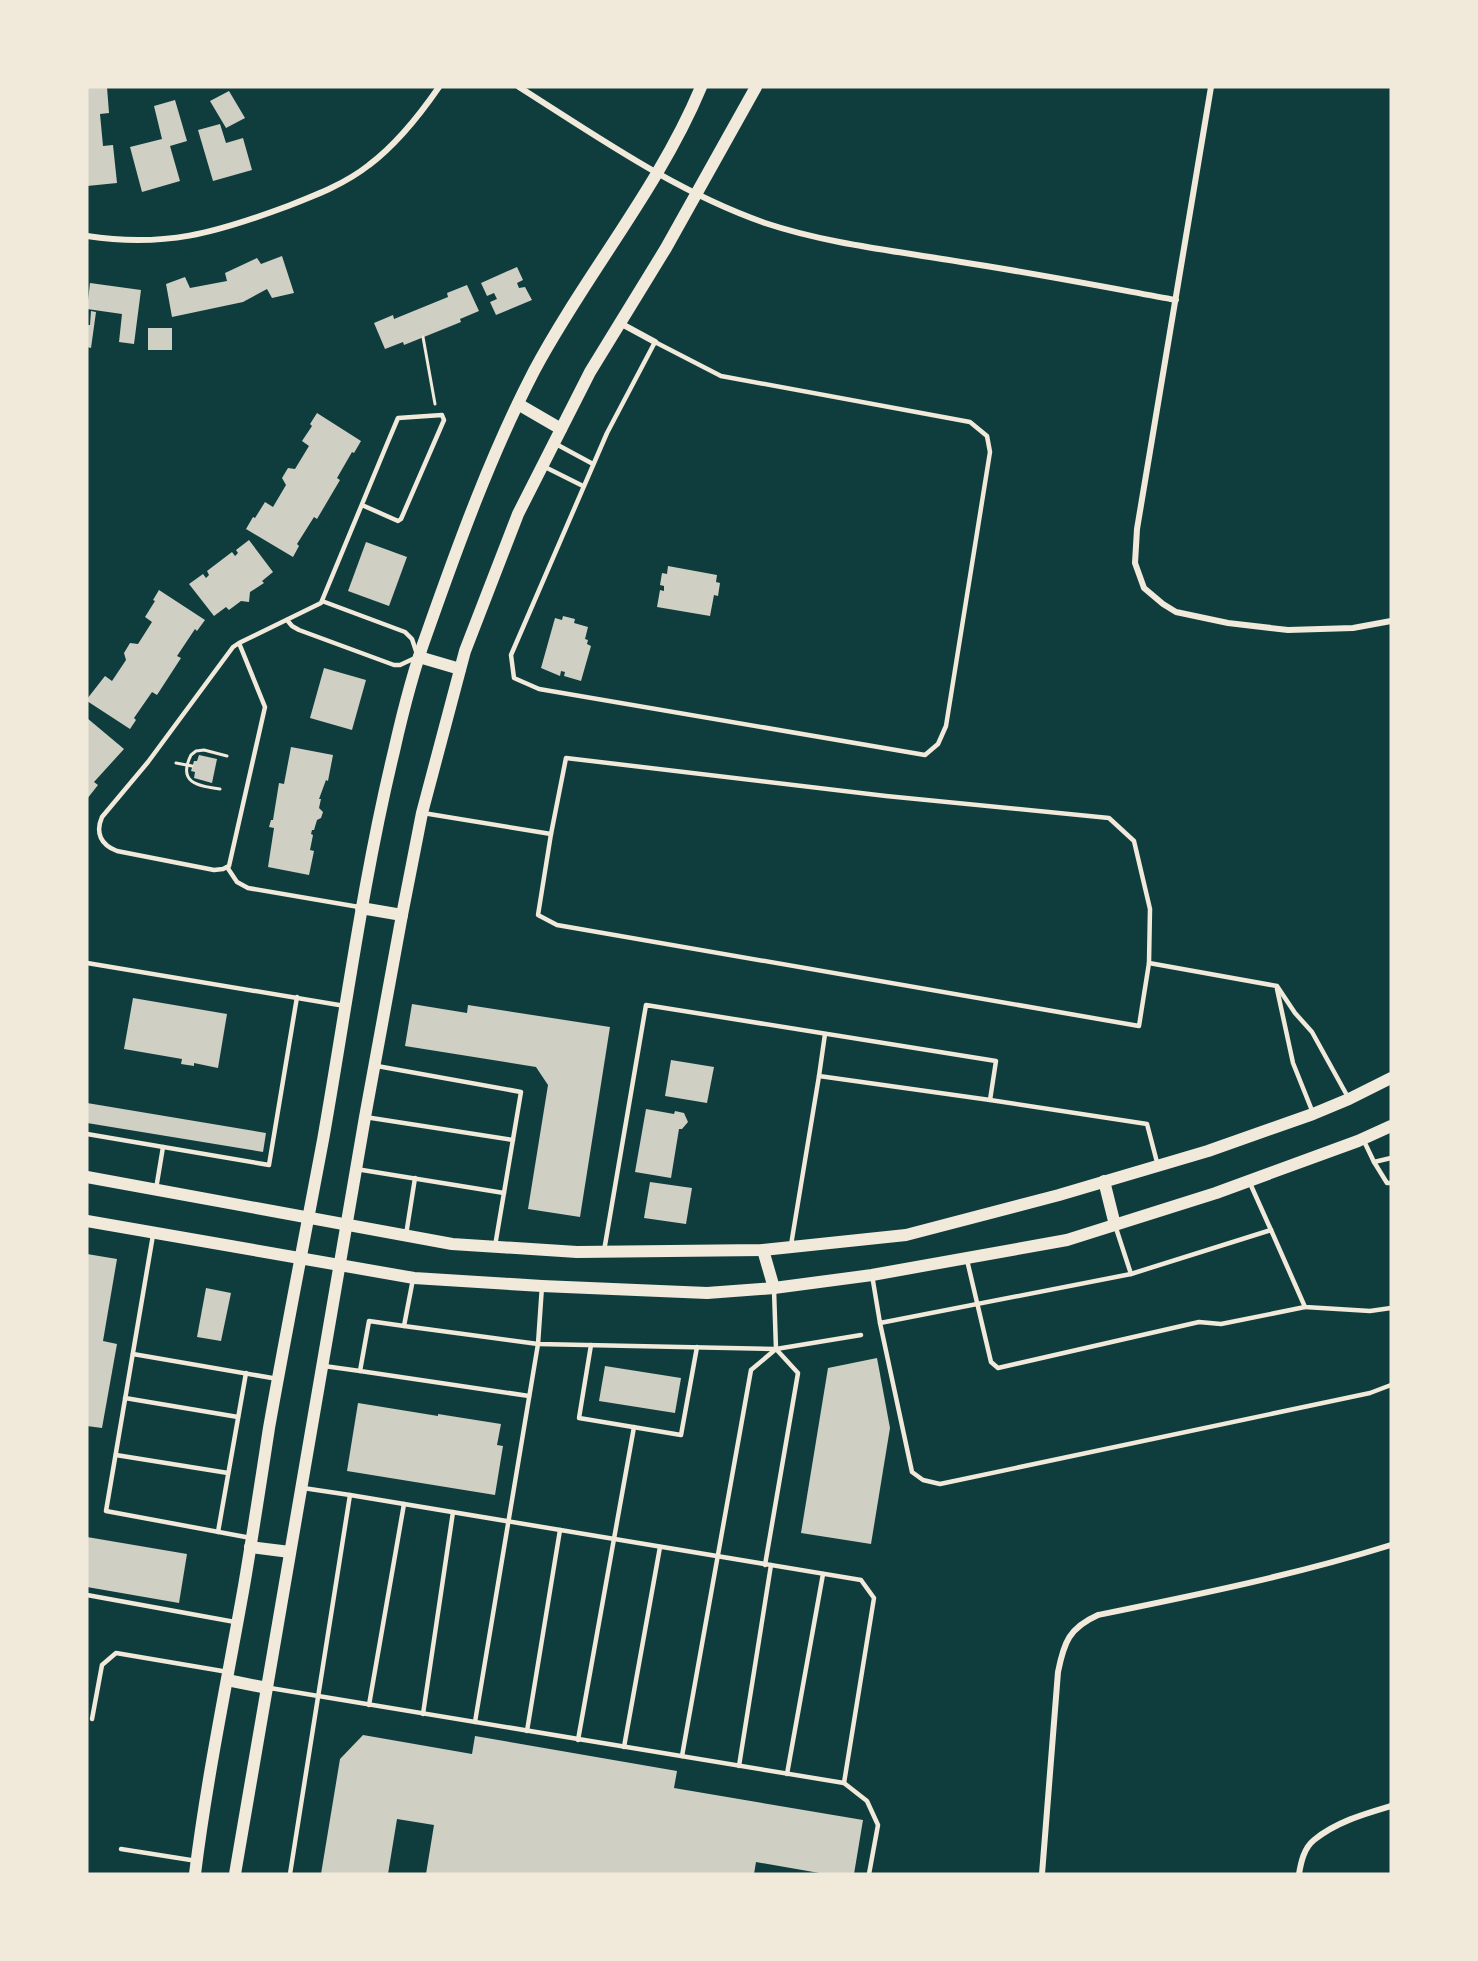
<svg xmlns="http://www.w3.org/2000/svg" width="1478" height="1961" font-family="Jost,sans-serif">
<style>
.building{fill:#cfcfc3}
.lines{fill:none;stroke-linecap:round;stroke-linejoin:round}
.path{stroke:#f1e9da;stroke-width:3}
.service{stroke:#f1e9da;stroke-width:4.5}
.minor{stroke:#f1e9da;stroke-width:6}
.secondary{stroke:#f1e9da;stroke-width:12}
</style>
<rect width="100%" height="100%" fill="#0f3d3e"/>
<g class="building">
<path d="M87,87H107L109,113L100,114L103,146L113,145L117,183L87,186Z"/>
<path d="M229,91L245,118L226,128L210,101Z"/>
<path d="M175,100L187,141L170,146L180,181L142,192L130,147L162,139L154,106Z"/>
<path d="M220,124L226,143L243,138L252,170L213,181L198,130Z"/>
<path d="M282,256L294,293L272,298L267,289L243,302L172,317L166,284L185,277L190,288L227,281L225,273L257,258L261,264Z"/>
<path d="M517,267L523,280L517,283L519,288L525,287L532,300L496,315L490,302L497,299L494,293L487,296L481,283Z"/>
<path d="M90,283L141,290L134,344L119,342L122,314L87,309Z"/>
<path d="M467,285L479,311L460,319L461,322L404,345L403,342L385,349L374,323L393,315L394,319L448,297L447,293Z"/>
<path d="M91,311L96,312L91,348L87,347V325H90Z"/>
<rect x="148" y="328" width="24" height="22"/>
<path d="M317,413L361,441L354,453L352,452L337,478L340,480L317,519L314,517L297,544L299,546L293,557L246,529L253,517L255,518L265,502L273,507L286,485L282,478L288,468L295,469L309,446L302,441L312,426L310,424Z"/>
<path d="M249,540L273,572L262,581L264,583L250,592L249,602L241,601L229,610L226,607L214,616L189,584L203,574L206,578L209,575L207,571L232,552L235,556L238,553L236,550Z"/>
<path d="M366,542L407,557L389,606L348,591Z"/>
<path d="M668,566L717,575L716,582L720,583L718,596L714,595L710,616L657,607L660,590L664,591V586L660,585L662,573L667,574Z"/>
<path d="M159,590L205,620L197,631L195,629L177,656L181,658L157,695L152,692L134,718L136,720L130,729L87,701V699L105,676L112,681L126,660L124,653L130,643L138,644L152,622L145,617L155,601L153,600Z"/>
<path d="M563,616L575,619L574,623L588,627L585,639L588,640L587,644L591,646L581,681L564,676L565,672L561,671L560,676L541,668L555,618L562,620Z"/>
<path d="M324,668L366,680L352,730L310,718Z"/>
<path d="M87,718L124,749L94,782L98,785L87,799Z"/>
<path d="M291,747L333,755L328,781L326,780L319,799H321L319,808L323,812L321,818L317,820L314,830H312L311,834L313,835L310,850L314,851L309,875L268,867L274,828L269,827L271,820H273L279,783L284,784Z"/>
<path d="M199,755L217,759L212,783L194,778L195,772L191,771L194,761H197Z"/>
<path d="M133,998L227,1014L218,1068L194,1063V1066L181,1064L182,1059L124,1049Z"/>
<path d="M412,1004L467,1013L468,1005L610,1027L580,1217L528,1209L548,1085L536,1067L405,1046Z"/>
<path d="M671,1060L714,1067L707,1103L665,1096Z"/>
<path d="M87,1103L266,1133L263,1152L87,1123Z"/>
<path d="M646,1109L674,1114L675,1111L684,1113L688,1122L682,1129H679L671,1178L635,1172Z"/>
<path d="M650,1182L692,1188L686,1224L644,1218Z"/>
<path d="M87,1254L117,1259L103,1341L117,1344L102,1428L87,1426Z"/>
<path d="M206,1288L231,1293L221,1341L197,1337Z"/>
<path d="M877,1358L890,1428L871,1544L801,1533L828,1368Z"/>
<path d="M605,1366L681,1378L675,1413L599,1401Z"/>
<path d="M358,1403L438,1416V1414L501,1424L497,1445L503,1446L495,1495L347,1471Z"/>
<path d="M87,1537L187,1554L179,1603L87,1587Z"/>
<path d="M363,1735L472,1754L475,1736L677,1771L674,1788L863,1820L854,1874H825L756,1862L754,1874H426L434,1825L397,1819L388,1874H321L340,1759Z"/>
</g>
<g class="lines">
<g class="path">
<path d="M423,337L435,404"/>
<path d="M176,763L192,766"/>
<path d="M220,789C198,786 177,783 191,755L196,751L204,750L227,756"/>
</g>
<g class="service">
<path d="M655,342L721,376L970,422L987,436L990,452L946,726L938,744L925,755L539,689L514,678L511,655L607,433Z"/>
<path d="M556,444L593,464"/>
<path d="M543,466L583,486"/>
<path d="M322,601L405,632L412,639L417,654"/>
<path d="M287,620L292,626L299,630L394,665H400L415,658"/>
<path d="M239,643L265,707L229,866L223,869L214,870L117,851C101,845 95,833 102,817L148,762L233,647L239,643L321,603L387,444L398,418L442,415L444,420L401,519L398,521L362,505"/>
<path d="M566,758L886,796L1109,818L1134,841L1150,909L1149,963L1139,1026L557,925L538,915L551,834Z"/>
<path d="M423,813L551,834"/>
<path d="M227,867L237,882L248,888L359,907"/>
<path d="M87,963L345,1006"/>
<path d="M1149,963L1277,986L1295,1013L1312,1032L1349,1099"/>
<path d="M1277,989L1293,1063L1313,1113"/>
<path d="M377,1066L521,1092L495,1246"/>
<path d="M990,1100L1147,1124L1158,1166"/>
<path d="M365,1117L513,1140"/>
<path d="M87,1134L269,1165L297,997"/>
<path d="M1363,1139L1374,1162L1387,1183H1391"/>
<path d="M1374,1162L1391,1158"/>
<path d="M356,1169L504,1193"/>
<path d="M1249,1181L1271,1230"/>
<path d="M156,1189L163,1147"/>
<path d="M1115,1225L1131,1274"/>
<path d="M153,1235L106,1511L251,1538"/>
<path d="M406,1235L415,1178"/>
<path d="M791,1245L819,1076"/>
<path d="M604,1251L646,1005L996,1061L990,1100L819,1076L825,1034"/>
<path d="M967,1260L991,1362L998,1368L1199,1322L1221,1324L1305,1307"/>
<path d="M872,1275L880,1323L1131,1274L1271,1230L1305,1307L1370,1311L1391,1308"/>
<path d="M413,1279L404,1326L538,1344L776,1349L861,1335"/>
<path d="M880,1323L912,1472L923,1480L940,1484L1370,1393L1391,1385"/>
<path d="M404,1326L369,1321L360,1371L529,1396"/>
<path d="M591,1345L579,1418L681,1435L697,1347"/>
<path d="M133,1354L278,1379"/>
<path d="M324,1366L360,1371"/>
<path d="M125,1398L238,1417"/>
<path d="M116,1455L228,1473"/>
<path d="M303,1488L350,1495"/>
<path d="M218,1532L246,1373"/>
<path d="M765,1565L798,1373L776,1349"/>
<path d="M87,1595L235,1622"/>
<path d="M270,1688L844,1783L867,1801L878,1825L869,1874"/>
<path d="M369,1705L404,1504"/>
<path d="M423,1714L453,1512"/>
<path d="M92,1719L102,1665L116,1653L228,1672"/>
<path d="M475,1722L538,1344L542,1286"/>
<path d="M527,1731L560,1530"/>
<path d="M578,1740L634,1427"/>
<path d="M624,1747L660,1547"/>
<path d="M682,1756L751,1370L776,1349L774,1290"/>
<path d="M739,1766L771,1565"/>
<path d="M787,1774L823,1574"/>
<path d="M121,1849L197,1861"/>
<path d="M290,1874L350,1495L861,1580L874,1598L844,1783"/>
</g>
<g class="minor">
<path d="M519,87C598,137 676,192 765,223C828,244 896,251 961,262C1033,273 1105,287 1176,300"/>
<path d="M1211,87L1137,529L1135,563L1144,588L1163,604L1176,612L1228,623L1288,630L1353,628L1391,621"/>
<path d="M87,236C164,248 216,233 288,206C316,195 345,184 369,165C397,144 419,116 439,87"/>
<path d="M620,323L655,342"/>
<path d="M1042,1874L1058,1672C1064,1642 1069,1628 1098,1615C1196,1595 1295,1575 1391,1545"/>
<path d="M1299,1874C1301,1862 1304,1848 1314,1840C1336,1822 1364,1814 1391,1806"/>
</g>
<g class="secondary">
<path d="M518,404L561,429"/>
<path d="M419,657L460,669"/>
<path d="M361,908L402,915"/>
<path d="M87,1177L452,1244L577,1252L763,1250L906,1235L1059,1195L1208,1151L1313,1114L1349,1099L1391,1078"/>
<path d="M1104,1181L1115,1225"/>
<path d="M87,1221L414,1278L542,1286L707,1293L774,1288L872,1275L1067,1240L1216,1193L1358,1141L1391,1126"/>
<path d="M763,1250L774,1288"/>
<path d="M250,1547L290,1552"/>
<path d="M227,1680L267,1688"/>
<path d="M195,1874C207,1777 227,1682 244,1586C253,1533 261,1480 269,1428C286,1332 305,1236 323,1140C346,1010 363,879 394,751C403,711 413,671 427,633C458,545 491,454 534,371C585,275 659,188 701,87"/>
<path d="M235,1874L365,1117L402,915L422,813L465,651L518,514L590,372L666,248L756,87"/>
</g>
</g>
<rect width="1478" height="1961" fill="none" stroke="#f1e9da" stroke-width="177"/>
</svg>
